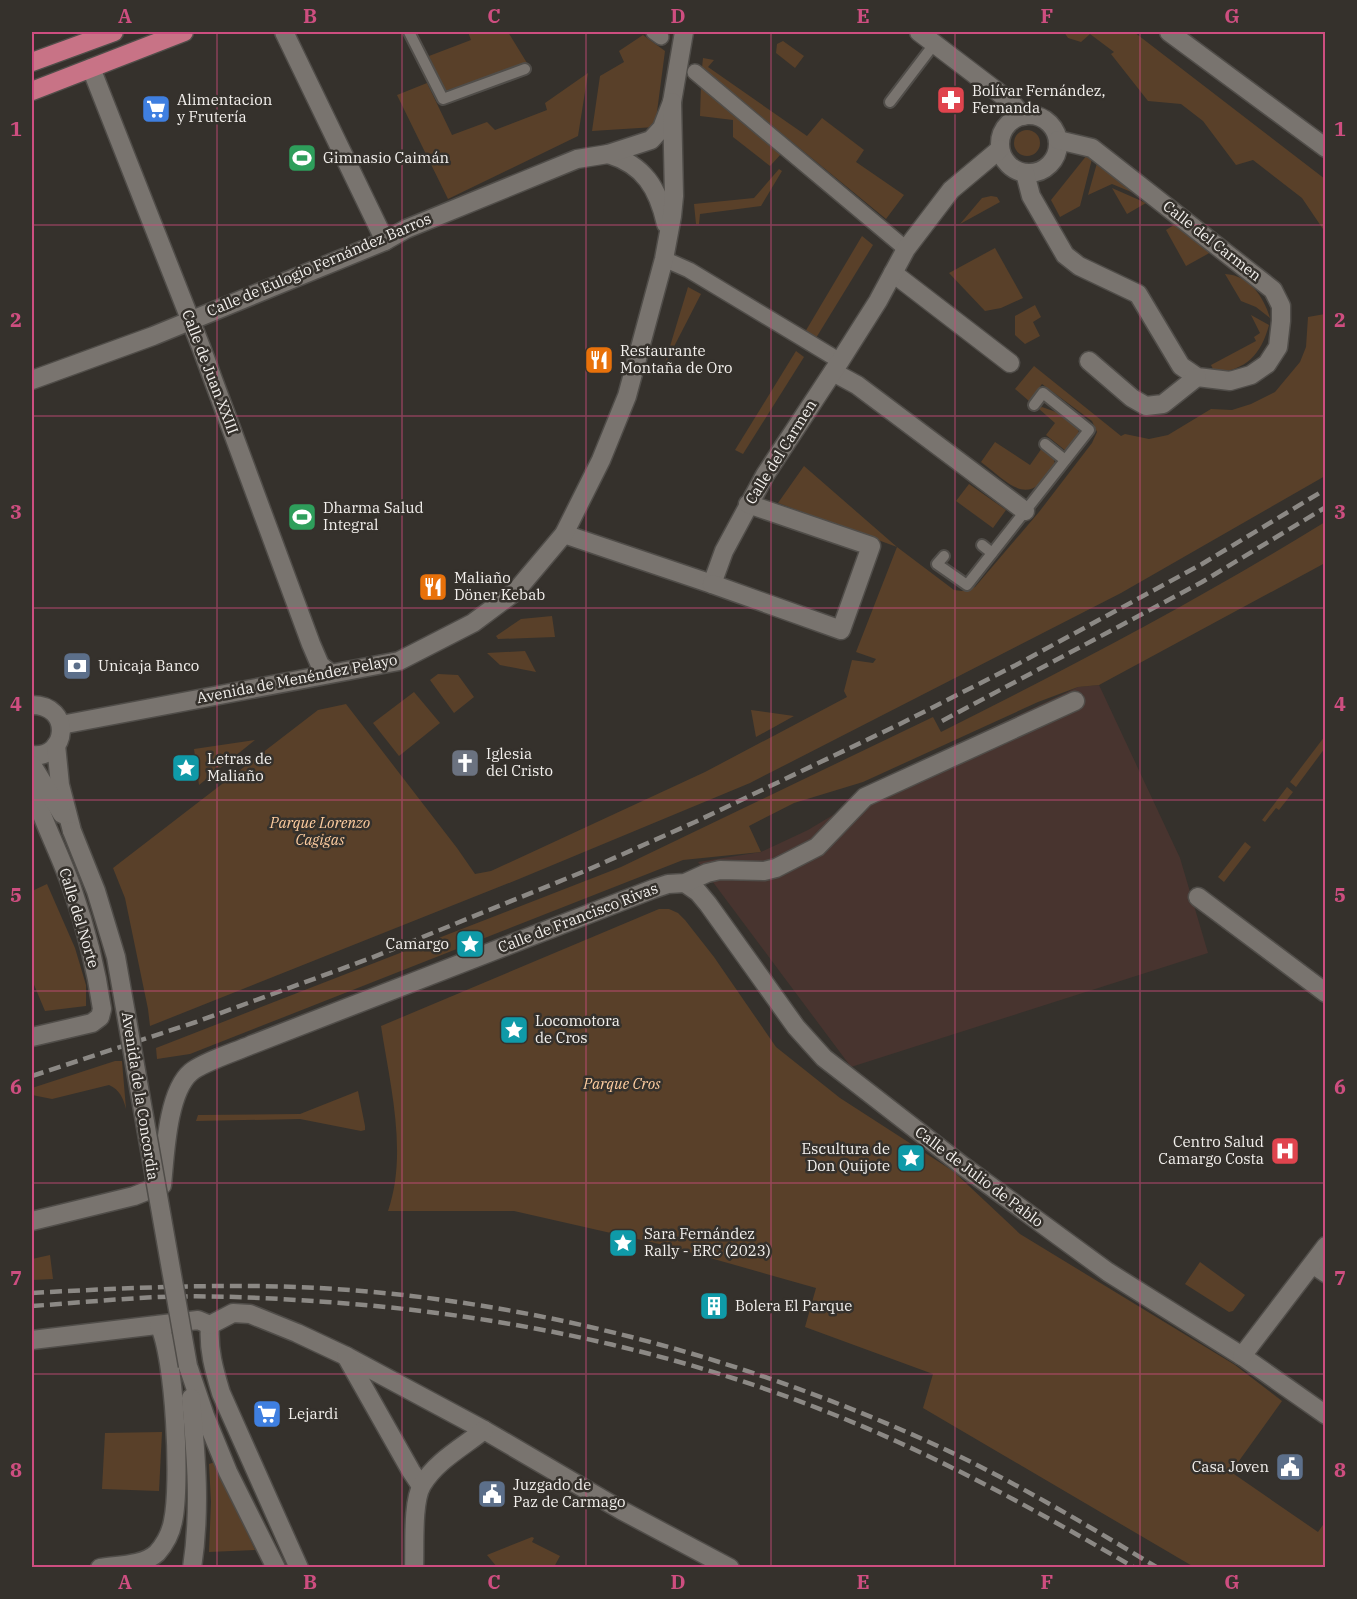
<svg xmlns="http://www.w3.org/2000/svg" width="1357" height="1599" font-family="'IBM Plex Serif',serif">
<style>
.industrial{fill:#48342f}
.green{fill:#594029}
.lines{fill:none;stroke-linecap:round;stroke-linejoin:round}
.service-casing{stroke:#504d49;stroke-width:14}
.pedestrian-casing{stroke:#504d49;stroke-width:18}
.minor-casing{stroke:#504d49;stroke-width:21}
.tertiary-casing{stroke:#504d49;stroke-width:21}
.primary-casing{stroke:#504d49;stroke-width:21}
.service{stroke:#79746f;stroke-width:10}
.pedestrian{stroke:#79746f;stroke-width:15}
.minor{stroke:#79746f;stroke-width:18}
.tertiary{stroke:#79746f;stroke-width:18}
.primary{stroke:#c87386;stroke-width:18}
.rail{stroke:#8c8985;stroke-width:4.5;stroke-dasharray:12 6;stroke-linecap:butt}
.tertiary-bridge-casing{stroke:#504d49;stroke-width:21;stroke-linecap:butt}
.tertiary-bridge{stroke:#79746f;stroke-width:18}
.grid{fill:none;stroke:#ce4e80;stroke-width:1.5;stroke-opacity:0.55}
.labels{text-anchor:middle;stroke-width:5;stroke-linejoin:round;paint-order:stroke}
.poi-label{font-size:15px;fill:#f3f0ed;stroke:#35312c;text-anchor:start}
.street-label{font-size:15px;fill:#f3f0ed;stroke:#35312c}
.park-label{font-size:15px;font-style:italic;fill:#fecda0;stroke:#35312c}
.neatline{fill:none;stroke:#ce4e80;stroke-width:2}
.grid-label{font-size:20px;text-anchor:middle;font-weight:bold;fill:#ce4e80}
</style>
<rect width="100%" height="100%" fill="#35312c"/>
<path class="industrial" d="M1099,685L1180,858L1208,953L851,1067L698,862L761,852L808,830L930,757L1078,687Z"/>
<g class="green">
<path d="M468,32H508L527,63L445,91L429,56L471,40Z"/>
<path d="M1064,32H1134L1325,179V232L1302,198L1253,160L1236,165L1203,121L1181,104L1148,101L1111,54L1114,52L1090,34L1081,42L1068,38Z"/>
<path d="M643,35L665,51L655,127L592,131L600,76L624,62L619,51Z"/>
<path d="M783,41L804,56L795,68L776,53L777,44Z"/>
<path d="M703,58L714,60L708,67L807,136L822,118L864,150L856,162L904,195L886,219L702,68Z"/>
<path d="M588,73L578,136L448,199L397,95L427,83L452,135L487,122L495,130L547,110L545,103Z"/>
<path d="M701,86L782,153L770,166L733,137V120L700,116Z"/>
<circle cx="1027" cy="143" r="13"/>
<path d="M1087,155L1092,159L1080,206L1060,217L1051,200Z"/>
<path d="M1097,163L1136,194L1112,184L1088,195Z"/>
<path d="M779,169L782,171L761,206L700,214L699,224H696L694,204L754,198Z"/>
<path d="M1112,188L1146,203L1127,214Z"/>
<path d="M991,196L997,197L1000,202L960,224L982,198Z"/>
<path d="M1177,223L1213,251L1186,266L1166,230Z"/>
<path d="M862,236L873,245L816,338L805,332Z"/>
<path d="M995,248L1023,298L1001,308L985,311L949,273Z"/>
<path d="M1225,274C1249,275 1264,297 1270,318L1256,307L1241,301Z"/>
<path d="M688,287L701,294L664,366Z"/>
<path d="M1035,305L1041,317L1033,322L1040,336L1025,344L1015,335V316Z"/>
<path d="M1325,314V476L1121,593L750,783L519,879L150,1026L148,1009L125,898L113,868L318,710L346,704L457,848L475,874L491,871L705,772L847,697L844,691L852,660L873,663L876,659L856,652L897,547L778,503L804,466L897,547L954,590L962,591L975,587L1039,512L1092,443L1097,432L1092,421L1042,384L1029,401L1015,389L1034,366L1121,436L1125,434L1149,439L1168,435L1211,409L1232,410L1251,404L1275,392L1300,362L1306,347L1308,317Z"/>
<path d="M1251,315L1269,325C1261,355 1246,370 1215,373L1211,365L1256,341L1254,337L1260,333Z"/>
<path d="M796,351L804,357L743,454L735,450Z"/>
<path d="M1042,407L1056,412L1078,428L1079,435L1066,451L1046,435L1055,423L1038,408Z"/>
<path d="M995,442L1030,465L1042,448L1054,459L1055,466C1027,509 1012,485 981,462Z"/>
<path d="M969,484L1006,510L993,528L956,501Z"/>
<path d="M1325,522V563L1099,685L1078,687L1038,702L863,782L794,803L749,826L761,852L683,860L190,1054L157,1059L156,1048L621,867L933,717L941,732C1073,666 1200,599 1325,522Z"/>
<path d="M552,616L555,637L498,639L496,636L521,619Z"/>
<path d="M525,651L536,672L500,665L487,653Z"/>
<path d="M438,674L458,675L474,697L454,713L430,680Z"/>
<path d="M414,692L440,723L399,756L373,723Z"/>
<path d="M751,710L794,716L756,737Z"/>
<path d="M1325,736V748L1296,787L1290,782Z"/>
<path d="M255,740L199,785L194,749Z"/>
<path d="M1287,787L1293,792L1279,810L1276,808L1265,822L1262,820Z"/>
<path d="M1245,842L1251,847L1224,882L1218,877Z"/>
<path d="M47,884L75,948L86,985V1006L45,1011L32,980V942L33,941L32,937V891Z"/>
<path d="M659,909H669L678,913L685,920L714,957L776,1047L840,1098L953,1171L1020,1234L1235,1365L1282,1401L1231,1472L1318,1532L1325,1522V1567H1194L923,1408L933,1374L805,1327L816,1288L668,1246L514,1211H388C408,1153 390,1085 381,1026Z"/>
<path d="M115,1061H122L126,1109C123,1098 120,1090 109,1085L52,1099L32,1095V1088Z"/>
<path d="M358,1091L365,1126V1130L361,1131L300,1119L196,1121L198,1115L300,1114Z"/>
<path d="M50,1255L53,1279L32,1280V1259Z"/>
<path d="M1200,1262L1245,1295L1233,1311L1229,1312L1185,1284Z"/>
<path d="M162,1432L159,1491L102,1489L105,1433Z"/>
<path d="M215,1462L255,1550L209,1552L211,1502L209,1464Z"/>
<path d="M532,1537L534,1538L532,1542L560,1556L554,1567H497L487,1555Z"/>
</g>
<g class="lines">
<g class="service-casing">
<g id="service">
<path d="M409,32L443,99L525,69"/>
<path d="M890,102L935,43"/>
<path d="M1045,444L1065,460"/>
<path d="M982,545L992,553"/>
<path d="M944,556L937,564L967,585L1089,430L1043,393L1034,405"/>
</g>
</g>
<g class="pedestrian-casing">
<g id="pedestrian">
<path d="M654,32L661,37"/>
<path d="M695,72L906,249"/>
<path d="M664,259L689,270L840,361"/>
<path d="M1311,1265L1326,1275"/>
</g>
</g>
<g class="minor-casing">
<g id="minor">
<path d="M284,32L385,241"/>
<path d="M919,32L1011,102L1023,116"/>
<path d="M1169,32L1326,148"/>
<path d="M91,68L201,347L311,644L320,665L330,673"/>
<circle cx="1029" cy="144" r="29"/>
<path d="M608,154C644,165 658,188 666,224"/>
<path d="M1025,173L1031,196L1065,255L1079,266L1138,294L1181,366L1197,377L1230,381L1251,375L1267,364L1278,347L1281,321V306L1273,290L1092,148L1058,140"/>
<path d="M893,273L1010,363"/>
<path d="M1089,361L1132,398L1146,406L1163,404L1197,377"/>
<path d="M833,372L857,385L1025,511"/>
<path d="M32,380L153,336L385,241L406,229L577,159L608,154L651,140L662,128L672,102L684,32"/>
<path d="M564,534L712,584L724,551L765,475L840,361L878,301L906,249L951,190L1000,149"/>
<path d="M712,584L841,630L871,546L748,504"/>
<path d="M61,725L399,661L473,623L516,591L564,534L601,460L627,396L664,259L672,216L674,196L672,102"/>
<path d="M32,788C43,822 60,854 72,888C86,928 96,967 102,1009L100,1017L92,1023L32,1037"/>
<path d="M685,883L698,892L708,904L796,1027L824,1058L963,1166L1108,1272L1242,1356L1326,1415"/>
<path d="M1198,897L1326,993"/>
<path d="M32,1221L134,1196L162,1185C165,1156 167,1092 191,1072C203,1062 235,1052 251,1045L653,889L668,884L685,883L707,873L720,870L764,871L776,868L817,847L865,797L1075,701"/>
<path d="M210,1325L233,1313L250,1314L297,1333L346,1356L484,1430L621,1510L730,1568"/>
<path d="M210,1325C208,1349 214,1370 221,1393L299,1568"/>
<path d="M32,1340L198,1320L210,1325"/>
<path d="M346,1356L411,1471L421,1486"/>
<path d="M1242,1356L1326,1246"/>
<path d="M100,1568C118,1565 143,1566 157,1553C165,1544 171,1532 173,1521C181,1484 175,1357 159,1325"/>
<path d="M414,1568C415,1547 412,1502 422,1485C436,1461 463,1447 484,1430"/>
</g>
</g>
<g class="tertiary-casing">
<g id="tertiary">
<path d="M32,705C73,705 68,759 32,755"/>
<path d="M56,745L60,785L72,831"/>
<path d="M32,765L62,814"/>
<path d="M188,1366L205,1416L228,1472L276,1568"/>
<path d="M191,1398C196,1455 201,1510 192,1568"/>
</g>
</g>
<g class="primary-casing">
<g id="primary">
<path d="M32,62L114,32"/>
<path d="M32,91L184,32"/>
</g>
</g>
<use href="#service" class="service"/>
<use href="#pedestrian" class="pedestrian"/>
<use href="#minor" class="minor"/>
<use href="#tertiary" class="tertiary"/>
<use href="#primary" class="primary"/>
<g class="rail">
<path d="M942,721L1202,582L1326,507"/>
<path d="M32,1076L196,1022L371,958L585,871L695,822L898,725L1016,665L1202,564L1326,489"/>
<path d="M32,1293C121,1288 209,1284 298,1287C519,1296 740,1355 940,1447C1015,1482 1087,1525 1158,1568"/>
<path d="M32,1306C74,1303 116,1299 159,1297C215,1295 271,1298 327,1302C498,1314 670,1349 830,1413C936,1455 1036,1510 1135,1568"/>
</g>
<g class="tertiary-bridge-casing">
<path id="tertiary-bridge" d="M72,831L96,891L116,957L188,1366"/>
</g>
<use href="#tertiary-bridge" class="tertiary-bridge"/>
</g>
<path class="grid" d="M217,32V1568M402,32V1568M586,32V1568M771,32V1568M955,32V1568M1140,32V1568M32,225H1326M32,416H1326M32,608H1326M32,800H1326M32,991H1326M32,1183H1326M32,1374H1326"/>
<defs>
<g id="pharmacy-square" transform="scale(1.5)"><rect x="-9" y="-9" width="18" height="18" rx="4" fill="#e0444e" stroke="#35312c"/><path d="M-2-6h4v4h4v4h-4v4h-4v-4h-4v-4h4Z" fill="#fff"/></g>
<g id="supermarket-square" transform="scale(1.5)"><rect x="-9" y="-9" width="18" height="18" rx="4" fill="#3f7fe0" stroke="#35312c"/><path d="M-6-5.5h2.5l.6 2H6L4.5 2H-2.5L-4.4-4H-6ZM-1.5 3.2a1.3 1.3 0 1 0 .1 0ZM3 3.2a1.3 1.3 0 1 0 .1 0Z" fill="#fff"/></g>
<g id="stadium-square" transform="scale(1.5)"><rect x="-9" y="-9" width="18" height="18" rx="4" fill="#2e9e5b" stroke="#35312c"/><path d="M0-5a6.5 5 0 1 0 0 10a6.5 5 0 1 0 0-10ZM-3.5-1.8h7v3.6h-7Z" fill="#fff"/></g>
<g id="restaurant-square" transform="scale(1.5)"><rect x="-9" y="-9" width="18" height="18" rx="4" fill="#e8710a" stroke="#35312c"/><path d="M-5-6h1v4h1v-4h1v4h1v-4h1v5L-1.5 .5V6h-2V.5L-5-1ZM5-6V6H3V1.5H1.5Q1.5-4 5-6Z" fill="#fff"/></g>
<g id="bank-square" transform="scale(1.5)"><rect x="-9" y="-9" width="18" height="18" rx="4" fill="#5c6f8a" stroke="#35312c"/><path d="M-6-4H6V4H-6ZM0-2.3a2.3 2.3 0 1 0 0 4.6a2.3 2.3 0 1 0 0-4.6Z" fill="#fff"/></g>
<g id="church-square" transform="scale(1.5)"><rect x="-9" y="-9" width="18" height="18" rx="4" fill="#6b7280" stroke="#35312c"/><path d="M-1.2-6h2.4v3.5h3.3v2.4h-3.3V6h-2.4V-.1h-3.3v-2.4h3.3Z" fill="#fff"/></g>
<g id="sight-square" transform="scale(1.5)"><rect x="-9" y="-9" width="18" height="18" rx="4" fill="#0f9aa8" stroke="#35312c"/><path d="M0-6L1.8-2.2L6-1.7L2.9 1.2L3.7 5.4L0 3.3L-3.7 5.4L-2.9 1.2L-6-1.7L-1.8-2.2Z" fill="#fff"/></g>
<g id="hospital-square" transform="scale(1.5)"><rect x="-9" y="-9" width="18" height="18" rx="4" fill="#e0444e" stroke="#35312c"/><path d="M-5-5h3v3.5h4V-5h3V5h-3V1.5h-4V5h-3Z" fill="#fff"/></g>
<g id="building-square" transform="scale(1.5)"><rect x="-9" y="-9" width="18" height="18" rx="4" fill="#0f9aa8" stroke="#35312c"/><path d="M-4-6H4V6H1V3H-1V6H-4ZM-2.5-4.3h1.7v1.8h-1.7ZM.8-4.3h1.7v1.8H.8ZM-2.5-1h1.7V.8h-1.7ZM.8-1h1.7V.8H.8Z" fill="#fff"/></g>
<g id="civic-square" transform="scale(1.5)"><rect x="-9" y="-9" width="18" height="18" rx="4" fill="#5c6f8a" stroke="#35312c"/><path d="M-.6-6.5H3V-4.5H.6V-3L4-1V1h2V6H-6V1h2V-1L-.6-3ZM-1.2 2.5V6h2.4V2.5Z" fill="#fff"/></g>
</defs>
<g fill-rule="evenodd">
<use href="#pharmacy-square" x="951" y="100"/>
<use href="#supermarket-square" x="156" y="109"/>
<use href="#stadium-square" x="302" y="158"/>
<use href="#restaurant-square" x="599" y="360"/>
<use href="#stadium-square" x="302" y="517"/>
<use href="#restaurant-square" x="433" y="587"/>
<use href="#bank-square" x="77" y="666"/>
<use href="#church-square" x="465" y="763"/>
<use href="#sight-square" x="186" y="768"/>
<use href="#sight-square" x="470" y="944"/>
<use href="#sight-square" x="514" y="1030"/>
<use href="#hospital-square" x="1285" y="1151"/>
<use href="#sight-square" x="911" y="1158"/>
<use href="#sight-square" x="623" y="1243"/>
<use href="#building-square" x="714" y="1306"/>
<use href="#supermarket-square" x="267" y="1414"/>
<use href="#civic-square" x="1290" y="1467"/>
<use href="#civic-square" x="492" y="1494"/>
</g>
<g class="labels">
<g class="poi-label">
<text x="972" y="96">Bolívar Fernández,<tspan x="972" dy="17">Fernanda</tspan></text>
<text x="177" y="105">Alimentacion<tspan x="177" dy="17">y Frutería</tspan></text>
<text x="323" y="163">Gimnasio Caimán</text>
<text x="620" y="356">Restaurante<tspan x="620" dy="17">Montaña de Oro</tspan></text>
<text x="323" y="513">Dharma Salud<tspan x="323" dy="17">Integral</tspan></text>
<text x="454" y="583">Maliaño<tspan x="454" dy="17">Döner Kebab</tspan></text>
<text x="98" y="671">Unicaja Banco</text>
<text x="486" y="759">Iglesia<tspan x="486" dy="17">del Cristo</tspan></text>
<text x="207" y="764">Letras de<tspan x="207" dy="17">Maliaño</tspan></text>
<text x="449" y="949" text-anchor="end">Camargo</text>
<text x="535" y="1026">Locomotora<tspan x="535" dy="17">de Cros</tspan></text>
<text x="1264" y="1147" text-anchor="end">Centro Salud<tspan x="1264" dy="17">Camargo Costa</tspan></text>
<text x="890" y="1154" text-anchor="end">Escultura de<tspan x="890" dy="17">Don Quijote</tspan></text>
<text x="644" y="1239">Sara Fernández<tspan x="644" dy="17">Rally - ERC (2023)</tspan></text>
<text x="735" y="1311">Bolera El Parque</text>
<text x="288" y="1419">Lejardi</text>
<text x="1269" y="1472" text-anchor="end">Casa Joven</text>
<text x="513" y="1490">Juzgado de<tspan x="513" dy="17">Paz de Carmago</tspan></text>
</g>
<g class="street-label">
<text transform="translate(1212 241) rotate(38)" y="5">Calle del Carmen</text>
<text transform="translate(319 265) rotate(-23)" y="5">Calle de Eulogio Fernández Barros</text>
<text transform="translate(210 372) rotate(69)" y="5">Calle de Juan XXIII</text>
<text transform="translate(781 452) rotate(-58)" y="5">Calle del Carmen</text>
<text transform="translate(297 679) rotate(-11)" y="5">Avenida de Menéndez Pelayo</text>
<text transform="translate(79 918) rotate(73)" y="5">Calle del Norte</text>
<text transform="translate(578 918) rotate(-21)" y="5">Calle de Francisco Rivas</text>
<text transform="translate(140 1096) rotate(81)" y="5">Avenida de la Concordia</text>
<text transform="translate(979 1177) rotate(37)" y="5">Calle de Julio de Pablo</text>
</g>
<g class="park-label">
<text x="320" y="828">Parque Lorenzo<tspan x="320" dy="17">Cagigas</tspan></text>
<text x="622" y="1089">Parque Cros</text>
</g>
</g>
<rect width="1357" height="1599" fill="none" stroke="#35312c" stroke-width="66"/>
<rect x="33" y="33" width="1291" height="1533" class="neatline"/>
<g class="grid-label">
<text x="125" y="23">A</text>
<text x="310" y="23">B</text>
<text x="494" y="23">C</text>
<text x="678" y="23">D</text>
<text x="863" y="23">E</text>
<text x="1047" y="23">F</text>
<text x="1232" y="23">G</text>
<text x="16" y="136">1</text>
<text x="1340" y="136">1</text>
<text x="16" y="327">2</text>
<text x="1340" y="327">2</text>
<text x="16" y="519">3</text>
<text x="1340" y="519">3</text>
<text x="16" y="711">4</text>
<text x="1340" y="711">4</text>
<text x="16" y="902">5</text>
<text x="1340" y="902">5</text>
<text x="16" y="1094">6</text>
<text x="1340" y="1094">6</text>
<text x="16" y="1285">7</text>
<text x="1340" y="1285">7</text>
<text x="16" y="1477">8</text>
<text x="1340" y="1477">8</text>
<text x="125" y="1589">A</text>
<text x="310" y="1589">B</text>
<text x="494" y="1589">C</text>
<text x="678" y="1589">D</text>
<text x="863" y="1589">E</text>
<text x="1047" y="1589">F</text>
<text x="1232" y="1589">G</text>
</g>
</svg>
